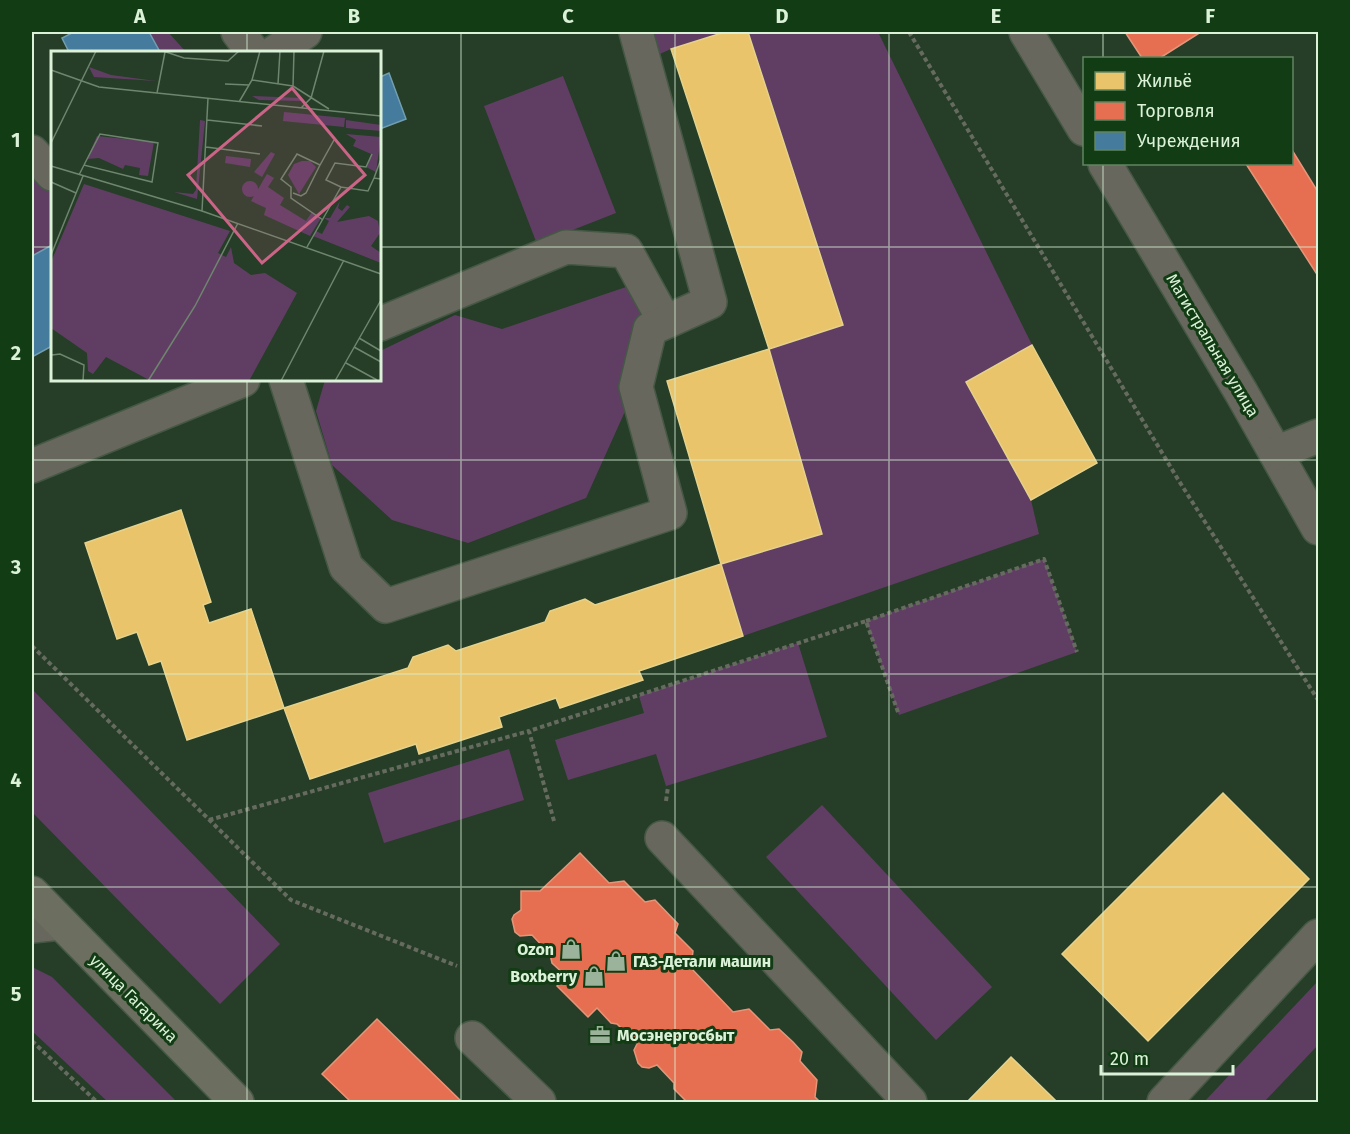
<svg xmlns="http://www.w3.org/2000/svg" width="1350" height="1134" font-family="'Fira Sans',sans-serif">
<style>
.green{fill:#603e64}
.homes{fill:#e9c46a;stroke:#e5d28b;stroke-width:1.5}
.shops{fill:#e76f51;stroke:#e3967a;stroke-width:1.5}
.public{fill:#457b9d;stroke:#729faf;stroke-width:1.5}
.lines{fill:none;stroke-linecap:round;stroke-linejoin:round}
.minor-casing{stroke:#455845;stroke-width:36}
.major-casing{stroke:#455845;stroke-width:36}
.path{stroke:#666b60;stroke-width:4;stroke-dasharray:4.5 3;stroke-linecap:butt}
.minor{stroke:#67675d;stroke-width:33}
.major{stroke:#6c6e60;stroke-width:33}
.grid{fill:none;stroke:#dbf2d9;stroke-width:1.5;stroke-opacity:0.55}
.labels{text-anchor:middle;stroke-width:6;stroke-linejoin:round;paint-order:stroke}
.street-label{font-size:16px;fill:#dbf2d9;stroke:#123c13}
.poi-label{font-size:16px;font-weight:bold;fill:#dbf2d9;stroke:#123c13;text-anchor:end}
.inset-road{fill:none;stroke:#6e856e;stroke-width:1.5}
.view{fill:#cb6487;fill-opacity:0.15;stroke:#cb6487;stroke-width:3}
.inset-edge{fill:none;stroke:#dbf2d9;stroke-width:3}
.neatline{fill:none;stroke:#dbf2d9;stroke-width:2}
.grid-label{font-size:20px;text-anchor:middle;font-weight:bold;fill:#dbf2d9}
</style>
<rect width="100%" height="100%" fill="#263d27"/>
<g class="green">
<path d="M149,32H168L186,52H160Z"/>
<path d="M636,32H725L671,49L644,61Z"/>
<path d="M748,32H878L1032,345L966,382L1031,500L1039,534L743,636L721,564L822,534L769,349L843,325Z"/>
<path d="M563,76L616,213L537,244L484,106Z"/>
<path d="M32,172L52,193V245L32,256Z"/>
<path d="M629,286L650,329L636,387L586,498L468,543L392,520L332,465L316,411L325,380H380V351L455,315L502,329Z"/>
<path d="M1044,559L1077,652L899,715L866,621Z"/>
<path d="M798,643L827,737L666,786L656,754L568,780L555,740L644,713L639,696Z"/>
<path d="M32,689L280,944L220,1004L32,812Z"/>
<path d="M509,749L524,800L384,843L368,793Z"/>
<path d="M822,805L992,987L936,1040L766,857Z"/>
<path d="M32,967L52,977L177,1102H108L32,1031Z"/>
<path d="M1318,981V1045L1264,1102H1204Z"/>
</g>
<g class="homes">
<path d="M725,32H748L843,325L769,349L671,49Z"/>
<path d="M1032,345L1097,463L1031,500L966,382Z"/>
<path d="M769,349L822,534L721,564L667,381Z"/>
<path d="M181,510L211,602L203,605L209,623L251,609L284,708L187,740L161,661L149,665L137,632L117,639L85,543Z"/>
<path d="M721,564L743,636L639,671L643,680L560,708L556,698L499,717L502,727L419,754L416,744L310,779L284,708L408,668L413,657L448,645L456,651L545,622L550,611L585,599L595,605Z"/>
<path d="M1223,793L1309,879L1148,1041L1062,954Z"/>
<path d="M1011,1057L1055,1100L1052,1102H967Z"/>
</g>
<g class="shops">
<path d="M1125,32H1201L1160,58H1142Z"/>
<path d="M1292,150L1318,192V276L1246,164H1292Z"/>
<path d="M580,853L609,883L624,881L645,902L655,900L678,924L675,933L693,951L691,968L733,1012L749,1009L770,1030L779,1029L793,1042L802,1052L800,1061L817,1080L815,1097L820,1102H687L674,1089V1083L657,1065L649,1068L642,1067L638,1063L634,1050L637,1044L617,1024L611,1023L597,1008L588,1017L557,986L566,976L552,963L550,954L532,935L520,936L515,932L512,919L514,915L521,910V891H540Z"/>
<path d="M377,1019L462,1102H351L322,1074Z"/>
</g>
<g class="public">
<path d="M71,32H149L160,52H69L62,38L72,33Z"/>
<path d="M389,73L406,119L380,129V77Z"/>
<path d="M52,245V346L32,357V256Z"/>
</g>
<g class="lines">
<g class="minor-casing">
<g id="minor">
<path d="M238,32L253,52"/>
<path d="M1026,32L1084,129"/>
<path d="M275,52L305,32"/>
<path d="M32,152L52,174"/>
<path d="M1105,164L1241,392L1318,528"/>
<path d="M380,324L566,247L626,251L665,322"/>
<path d="M286,380L346,567L386,606L670,513L636,387L650,329L710,302L636,32"/>
<path d="M1276,453L1318,436"/>
<path d="M32,466L243,380"/>
<path d="M662,838L910,1102"/>
<path d="M32,926L61,923"/>
<path d="M472,1038L539,1102"/>
<path d="M1164,1102L1318,936"/>
</g>
</g>
<g class="major-casing">
<path id="major" d="M32,893L237,1102"/>
</g>
<g class="path">
<path d="M909,32L1179,481L1318,700"/>
<path d="M866,621L1044,559L1077,652"/>
<path d="M32,646L291,900L457,966"/>
<path d="M666,801L668,787"/>
<path d="M209,820L529,731"/>
<path d="M554,821L529,731L866,621L899,715"/>
<path d="M32,1041L97,1102"/>
</g>
<use href="#minor" class="minor"/>
<use href="#major" class="major"/>
</g>
<path class="grid" d="M247,32V52M461,32V1102M675,32V1102M889,32V1102M1103,32V58M1103,164V1102M32,247H52M380,247H1318M247,380V1102M32,460H1318M32,674H1318M32,887H1318"/>
<defs>
<g id="shop-bare" transform="scale(1.62)"><path d="M-5-2.5h2.3a2.7 3.5 0 0 1 5.4 0H5L5.5 6h-11ZM-1.5-2.5h3a1.5 2.3 0 0 0-3 0Z" fill="#9cb39b" stroke="#123c13" stroke-width="2.5" paint-order="stroke"/></g>
<g id="office-bare" transform="scale(1.62)"><path d="M-6-3h4V-5.5h4V-3h4V5H-6ZM-1-4.5V-3h2v-1.5ZM-6 0V1H6V0Z" fill="#9cb39b" stroke="#123c13" stroke-width="2.5" paint-order="stroke"/></g>
</defs>
<g fill-rule="evenodd">
<use href="#shop-bare" x="571" y="949"/>
<use href="#shop-bare" x="616" y="961"/>
<use href="#shop-bare" x="594" y="976"/>
<use href="#office-bare" x="600" y="1035"/>
</g>
<g class="labels">
<g class="street-label">
<text transform="translate(1213 345) rotate(59)" y="6">Магистральная улица</text>
<text transform="translate(134 998) rotate(45)" y="6">улица Гагарина</text>
</g>
<g class="poi-label">
<text x="554" y="955">Ozon</text>
<text x="633" y="967" text-anchor="start">ГАЗ-Детали машин</text>
<text x="577" y="982">Boxberry</text>
<text x="617" y="1041" text-anchor="start">Мосэнергосбыт</text>
</g>
</g>
<g transform="translate(51 51)">
<rect width="330" height="330" fill="#263d27"/>
<path d="M38,16L60,24L105,30L43,26ZM201,45L250,47L252,50L208,49ZM233,61L294,67L293,76L232,70ZM149,69L154,70L146,148L123,141L142,143L145,139ZM295,69L330,74V80L295,77ZM295,83L330,86L325,121L315,116L320,103L302,95L305,89ZM46,85L103,91L97,125L88,124L89,117L74,114L72,118L48,107L36,108ZM220,101L224,103L211,126L203,121ZM175,105L200,108L199,116L174,112ZM251,110H259L265,116L248,143L237,124L243,113ZM216,123L223,127L217,136L233,147L229,154L255,170L261,161L270,167L259,185L213,164L215,157L200,150ZM191 138a8 8 0 1 1 16 0a8 8 0 1 1-16 0ZM33,133L179,180L167,202L175,206L180,196L183,212L200,224L214,222L246,242L198,330H100L55,306L42,323L37,320L36,302L0,277V211ZM289,150L287,157L291,160L296,154L299,156L286,171L318,165L327,170L329,182L320,195L330,202V212L262,185L265,180L271,183L278,170L273,167H279Z" fill="#603e64"/>
<path class="inset-road" d="M112,0L133,7L177,10L188,0M243,0L242,35L278,58M0,19L48,36L330,65M201,29L242,35M174,33L198,34M227,33L229,0M106,42L114,1M188,51L201,29L209,0M250,57L260,47L273,0M156,69L211,75M0,92L45,0M155,96L209,103M0,115L151,160L330,223M28,124L33,114L101,131L107,92L49,83L33,114M323,127L330,108M0,131L25,142M290,136L275,129L284,112L315,116L321,103M242,142L250,145L255,142L269,114M151,160L157,47M272,169L240,147V136L230,128L246,103L269,114L283,89M256,196L290,136L317,140L323,127L330,128M0,204L32,125M308,287L330,300M303,296L330,311M1,304L9,303L33,314L32,330M295,312L326,329M97,330L144,255L187,172M230,330L293,209M284,330L330,249"/>
<path class="view" d="M241,37L314,124L211,212L137,124Z"/>
<rect width="330" height="330" class="inset-edge"/>
</g>
<rect width="1350" height="1134" fill="none" stroke="#123c13" stroke-width="66"/>
<rect x="1083" y="57" width="210" height="108" fill="#123c13" stroke="#628562" stroke-width="1.5"/>
<rect x="1095" y="72" width="30" height="18" fill="#e9c46a" stroke="#628562" stroke-width="1.5"/>
<text x="1137" y="87" font-size="18" fill="#dbf2d9">Жильё</text>
<rect x="1095" y="102" width="30" height="18" fill="#e76f51" stroke="#628562" stroke-width="1.5"/>
<text x="1137" y="117" font-size="18" fill="#dbf2d9">Торговля</text>
<rect x="1095" y="132" width="30" height="18" fill="#457b9d" stroke="#628562" stroke-width="1.5"/>
<text x="1137" y="147" font-size="18" fill="#dbf2d9">Учреждения</text>
<path d="M1101 1065v9h132v-9" fill="none" stroke="#dbf2d9" stroke-width="3"/>
<text x="1110" y="1065" font-size="18" fill="#dbf2d9" stroke="#123c13" stroke-width="4.5" paint-order="stroke">20 m</text>
<rect x="33" y="33" width="1284" height="1068" class="neatline"/>
<g class="grid-label">
<text x="140" y="23">A</text>
<text x="354" y="23">B</text>
<text x="568" y="23">C</text>
<text x="782" y="23">D</text>
<text x="996" y="23">E</text>
<text x="1210" y="23">F</text>
<text x="16" y="147">1</text>
<text x="16" y="360">2</text>
<text x="16" y="574">3</text>
<text x="16" y="787">4</text>
<text x="16" y="1001">5</text>
</g>
</svg>
